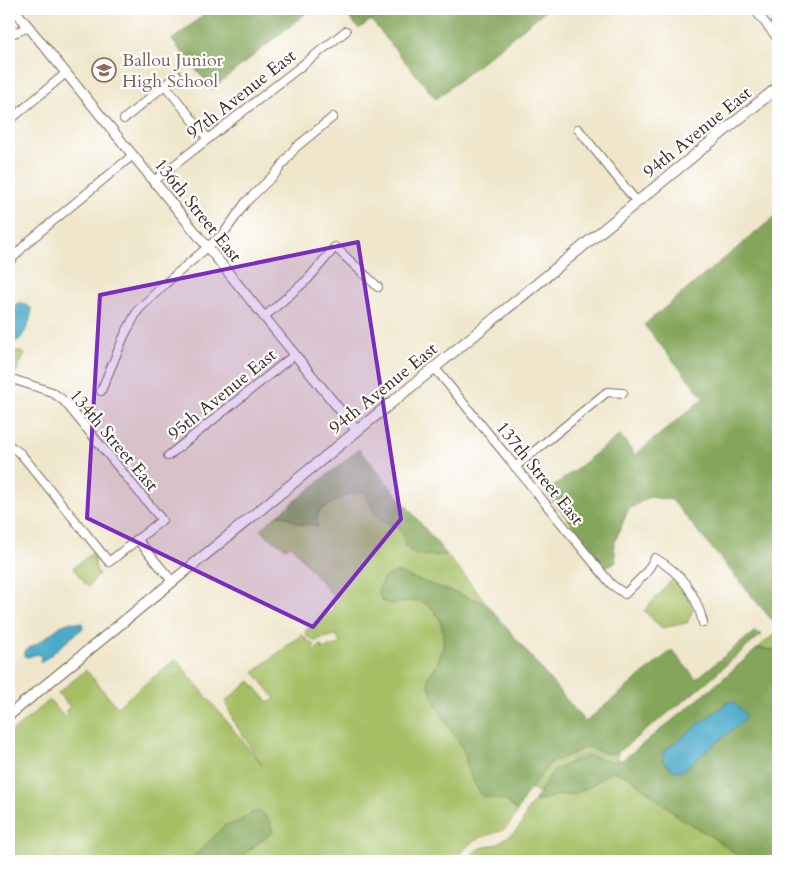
<svg xmlns="http://www.w3.org/2000/svg" width="787" height="870" font-family="Cardo,serif">
<style>
.green{fill:#a6bf65;stroke:#707442}
.forest{fill:#84a65a;stroke:#60683c}
.water{fill:#47a8c7;stroke:#416972}
.lines{fill:none;stroke-linecap:round;stroke-linejoin:round}
.minor-casing{stroke:#7a6c5b;stroke-width:10}
.tertiary-casing{stroke:#7a6c5b;stroke-width:11}
.secondary-casing{stroke:#7a6c5b;stroke-width:12}
.minor{stroke:#fff;stroke-width:8}
.tertiary{stroke:#fff;stroke-width:9}
.secondary{stroke:#fff;stroke-width:10}
.marked{fill:#7b2cbf;fill-opacity:0.2;stroke:#7b2cbf;stroke-width:4;stroke-linejoin:round}
.labels{text-anchor:middle;stroke-width:4.5;stroke-linejoin:round;paint-order:stroke}
.education-label{font-size:18px;fill:#785e54;stroke:#fff;text-anchor:start}
.street-label{font-size:18px;fill:#3b2a1e;stroke:#fff}
</style>
<rect width="100%" height="100%" fill="#fff"/>
<filter id="ink" filterUnits="userSpaceOnUse"><feTurbulence type="fractalNoise" baseFrequency=".02" numOctaves="2"/><feDisplacementMap in="SourceGraphic" scale="10" xChannelSelector="R" yChannelSelector="G"/><feConvolveMatrix kernelMatrix="1 2 1 2 8 2 1 2 1" color-interpolation-filters="sRGB"/></filter>
<filter id="wash" filterUnits="userSpaceOnUse"><feTurbulence type="fractalNoise" baseFrequency=".0096" numOctaves="4" result="noise"/><feDisplacementMap in="SourceGraphic" scale="20" xChannelSelector="R" yChannelSelector="G"/><feGaussianBlur stdDeviation="1.12" result="paint"/><feColorMatrix in="noise" values="0 0 0 0 0 0 0 0 0 0 0 0 0 0 0 0 0 1.4 0 .05"/><feComposite in="paint" operator="in"/></filter>
<g filter="url(#wash)">
<rect width="100%" height="100%" fill="#efe6cb"/>
<g class="green">
<path d="M16,350L25,354L15,374L9,372V352Z"/>
<path d="M361,492C371,499 369,503 374,512C387,532 399,512 405,545L434,556L447,555L487,604L396,572L394,604C402,603 412,599 421,601C437,607 445,628 443,644C442,655 436,667 429,676L434,700L450,729L461,745L466,758L468,770L482,796L507,801L517,812C504,837 498,829 476,840C468,844 460,855 453,861H235L273,832L252,813L236,823L225,825L191,859L193,861H9V734L50,700L64,717L67,714L65,711L70,707L58,693L86,670L117,707L176,659L263,766L234,722L226,703L227,700L250,681L269,703L275,698L254,672L302,634L307,640L315,645L312,649L314,651L321,645L322,649L340,644L337,635L319,639L316,642L308,637L305,631L334,608L329,601L334,597L291,545L286,548L266,535L261,529L278,515C289,515 292,522 301,524C309,525 310,523 317,527V515L321,509L348,494Z"/>
<path d="M92,553C97,559 93,567 99,574L88,587L73,568Z"/>
<path d="M673,579L688,598L693,610L687,623L662,628L644,611Z"/>
<path d="M778,631V651L758,648Z"/>
<path d="M587,747L608,754L618,752L617,761C608,764 600,757 591,756C578,755 554,770 547,780C544,785 541,790 539,794L531,788L550,763Z"/>
<path d="M612,771L630,777L682,819L709,835L744,859L754,861H465L478,849L497,844L515,832L522,823L528,809L534,802L555,796L574,794Z"/>
</g>
<g class="forest">
<path d="M211,9H311L212,89L172,40Z"/>
<path d="M342,9H547L436,99L371,20L359,29Z"/>
<path d="M778,214V623L770,618L672,500L649,497L628,510L614,544L616,562L606,567L546,492L620,435L635,455L704,398L644,325Z"/>
<path d="M359,449L447,555C435,556 413,558 406,546C403,542 405,535 402,531C397,523 388,525 382,520C372,512 371,500 361,492L348,494L321,509L317,515L318,527C309,523 310,525 302,524C292,522 289,515 278,515Z"/>
<path d="M396,572L487,604L585,722L672,650L696,679L754,632L762,634L690,696L618,752L608,754L587,747L550,763L525,796L517,812L507,801L482,796L467,770L466,758L461,745L450,729L434,700L428,683L429,676L436,667L444,644L442,623L433,609L421,601H409L394,604L383,602L378,592L384,578Z"/>
<path d="M758,648L778,651V861H754L744,859L709,835L682,819L630,777L612,771L589,787L574,794L555,796L534,802L553,771L567,764L590,756L612,762L624,759L711,689Z"/>
<path d="M260,811L270,820L273,832L235,861H193L191,859L225,825L236,823L252,813Z"/>
</g>
<g class="water">
<path d="M21,302L31,308C33,316 26,332 20,339C17,342 13,342 9,343V306H16Z"/>
<path d="M71,622L82,623L83,628L42,662H40L41,657C38,652 33,656 28,657L24,656V651L38,643L62,625Z"/>
<path d="M728,702H734L746,715L744,720L682,771L673,770L663,761V752Z"/>
</g>
</g>
<g filter="url(#ink)">
<g class="lines">
<g class="minor-casing">
<g id="minor">
<path d="M754,9L778,39"/>
<path d="M9,35L29,27"/>
<path d="M165,85L208,139"/>
<path d="M124,119L177,75"/>
<path d="M9,121L66,73"/>
<path d="M578,129L637,202"/>
<path d="M154,181L346,31"/>
<path d="M9,262L29,241L133,155"/>
<path d="M264,317L308,279L335,247L378,287"/>
<path d="M434,367L611,584L625,594L646,573L655,558C681,573 696,593 703,623"/>
<path d="M9,378L52,392L64,401L162,520L109,562L21,454L9,445"/>
<path d="M101,391L125,334L138,310L166,283L224,233L246,202L275,174L295,148L333,117"/>
<path d="M168,456L294,355"/>
<path d="M515,467L607,392L623,393"/>
<path d="M137,539L172,581"/>
</g>
</g>
<g class="tertiary-casing">
<path id="tertiary" d="M14,9L357,431"/>
</g>
<g class="secondary-casing">
<path id="secondary" d="M9,715L778,87"/>
</g>
<use href="#minor" class="minor"/>
<use href="#tertiary" class="tertiary"/>
<use href="#secondary" class="secondary"/>
</g>
</g>
<path class="marked" d="M358,242L401,519L313,627L87,518L100,295Z"/>
<defs>
<g id="school-ring" transform="scale(1.25)"><circle r="9.5" fill="#fff" stroke="#8d6e63" stroke-width="1.5"/><path d="M0-5L7-2L0 1L-7-2ZM-4 1L0 2.5L4 1V4Q0 6-4 4Z" fill="#8d6e63"/></g>
</defs>
<g fill-rule="evenodd">
<use href="#school-ring" x="104" y="70"/>
</g>
<g class="labels">
<g class="education-label">
<text x="122" y="66">Ballou Junior<tspan x="122" dy="21">High School</tspan></text>
</g>
<g class="street-label">
<text transform="translate(241 94) rotate(-38)" y="6">97th Avenue East</text>
<text transform="translate(697 132) rotate(-39)" y="6">94th Avenue East</text>
<text transform="translate(198 210) rotate(51)" y="6">136th Street East</text>
<text transform="translate(383 388) rotate(-39)" y="6">94th Avenue East</text>
<text transform="translate(222 394) rotate(-39)" y="6">95th Avenue East</text>
<text transform="translate(114 440) rotate(50)" y="6">134th Street East</text>
<text transform="translate(540 473) rotate(51)" y="6">137th Street East</text>
</g>
</g>
<rect width="787" height="870" fill="none" stroke="#fff" stroke-width="30"/>
</svg>
